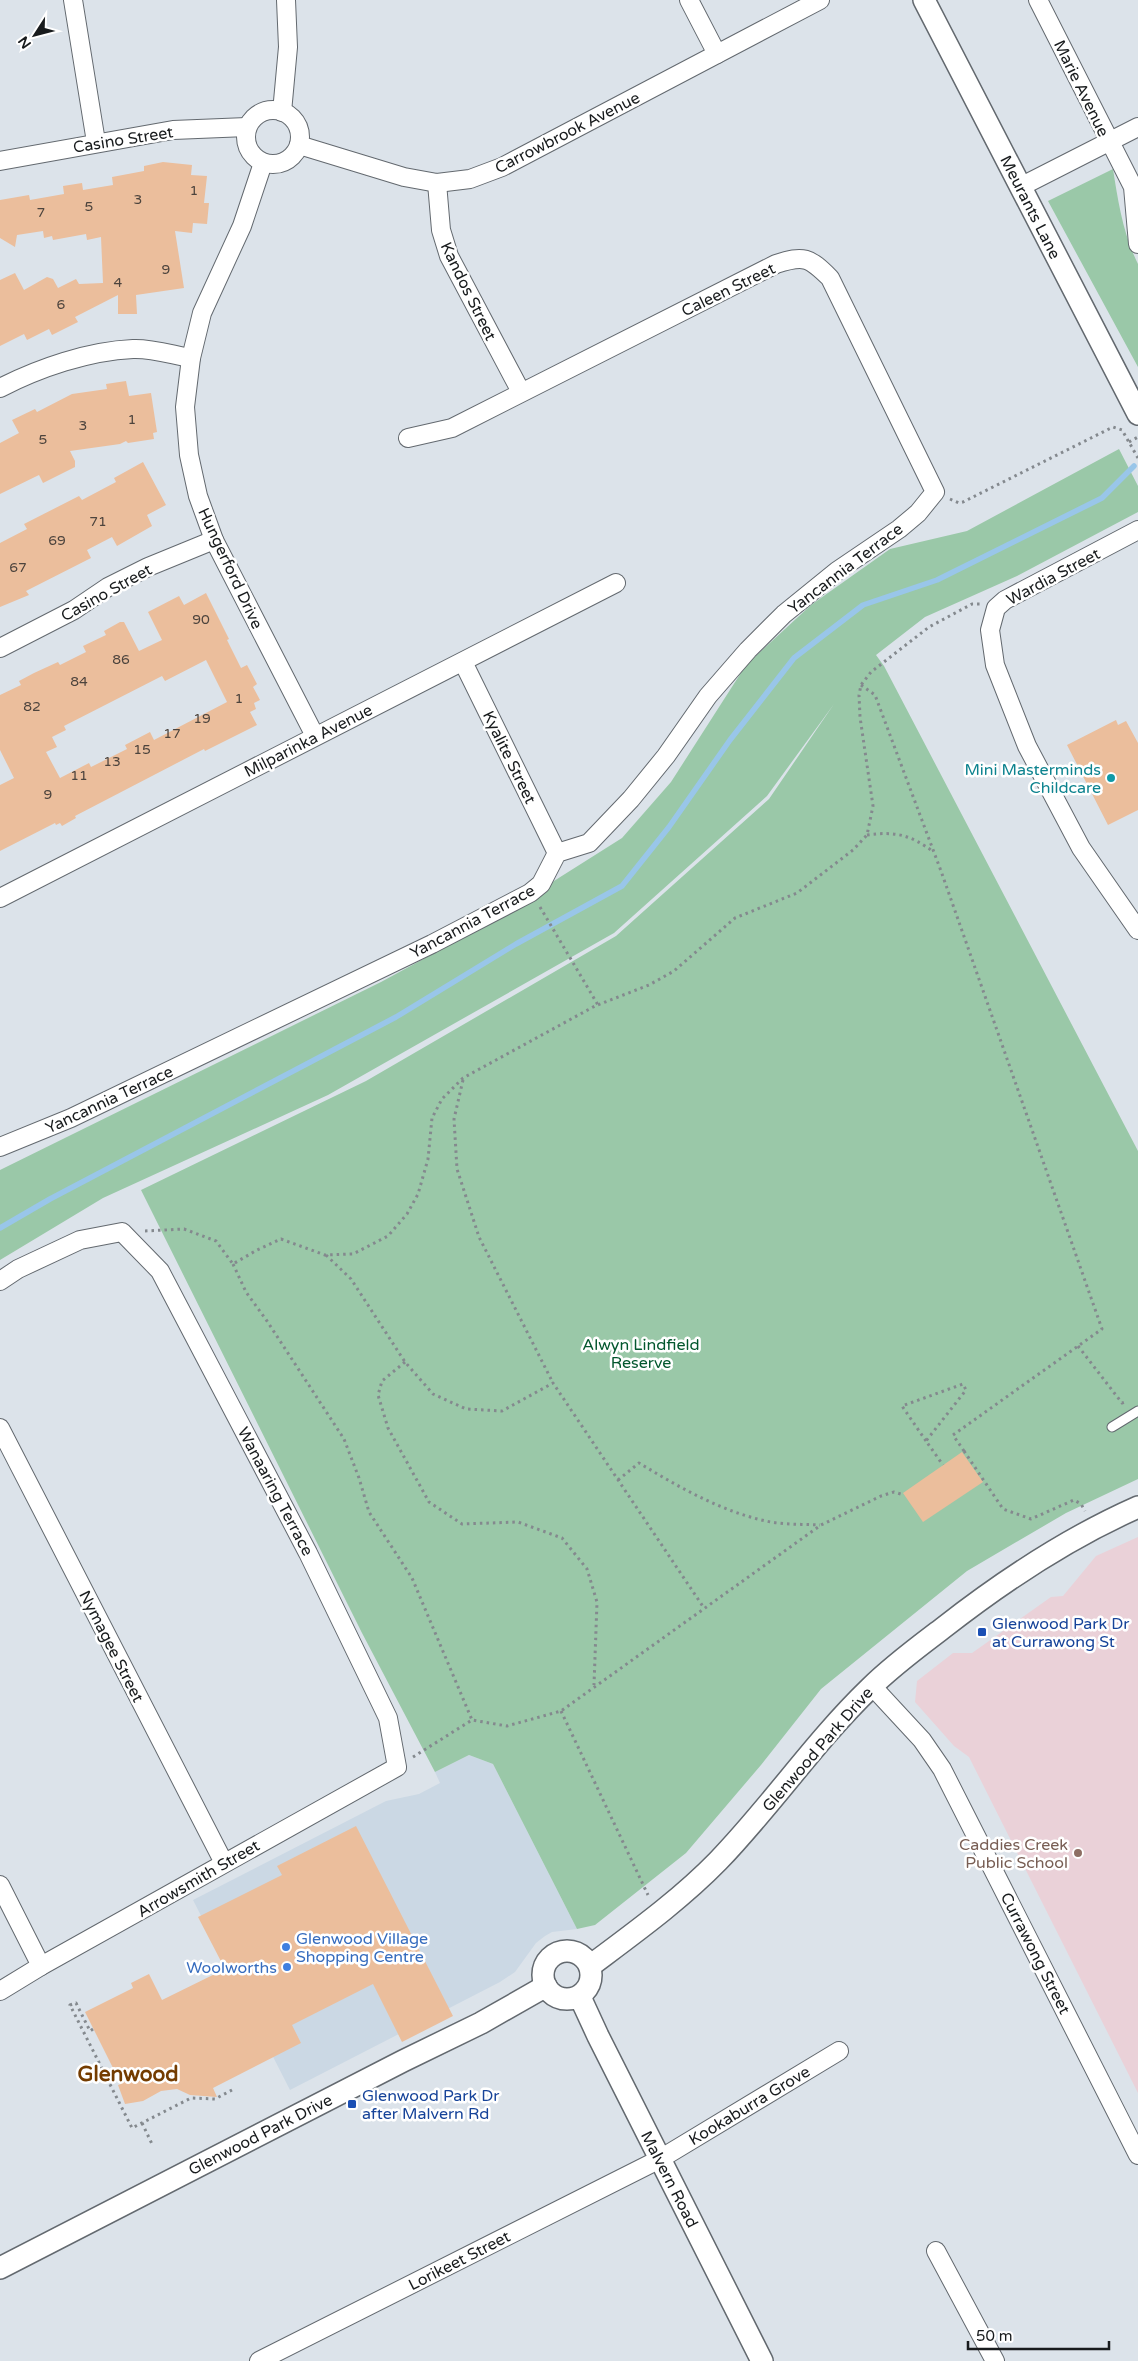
<svg xmlns="http://www.w3.org/2000/svg" width="1138" height="2361" font-family="'Varela Round',sans-serif">
<style>
.built{fill:#cbd8e4}
.education{fill:#ead1d8}
.green{fill:#9ac8a8}
.lines{fill:none;stroke-linecap:round;stroke-linejoin:round}
.stream{stroke:#99c6e9;stroke-width:5.5}
.building{fill:#ebbe9c;fill-rule:evenodd}
.service-casing{stroke:#63696f;stroke-width:11}
.minor-casing{stroke:#63696f;stroke-width:20}
.tertiary-casing{stroke:#63696f;stroke-width:24}
.path{stroke:#84898e;stroke-width:3;stroke-dasharray:2.5 4;stroke-linecap:butt}
.service{stroke:#fff;stroke-width:9}
.minor{stroke:#fff;stroke-width:18}
.tertiary{stroke:#fff;stroke-width:21}
.culture-dot{fill:#0f9aa8;stroke:#fff;stroke-width:2}
.transit-dot{fill:#1a4fb4;stroke:#fff;stroke-width:2}
.education-dot{fill:#8d6e63;stroke:#fff;stroke-width:2}
.shop-dot{fill:#3f7fe0;stroke:#fff;stroke-width:2}
.labels{text-anchor:middle;stroke-width:5;stroke-linejoin:round;paint-order:stroke}
.number-label{font-size:14px;fill:#4d443d}
.street-label{font-size:16px;fill:#181b1d;stroke:#fff}
.culture-label{font-size:16px;fill:#0d838f;stroke:#fff;text-anchor:end}
.park-label{font-size:16px;fill:#03572e;stroke:#fff}
.transit-label{font-size:16px;fill:#164399;stroke:#fff;text-anchor:start}
.education-label{font-size:16px;fill:#785e54;stroke:#fff;text-anchor:end}
.shop-label{font-size:16px;fill:#366cbe;stroke:#fff;text-anchor:start}
.district-label{font-size:21px;font-weight:bold;fill:#743c00;stroke:#fff}
</style>
<rect width="100%" height="100%" fill="#dce3ea"/>
<path class="built" d="M469,1755L493,1764L577,1929L552,1932L545,1936L536,1943L515,1972L500,1982L290,2090L193,1900L386,1801L419,1794L440,1783L435,1772Z"/>
<path class="education" d="M1138,1537V2093L969,1757L954,1746L915,1702L917,1681L953,1653H972L1051,1597L1063,1596L1096,1556Z"/>
<g class="green">
<path d="M1113,169C1118,201 1123,234 1138,264V367L1048,201Z"/>
<path d="M1119,449L1138,486V512L1017,576L925,617L876,655L884,666L1138,1151V1479L1066,1513L967,1571L821,1689L761,1765L686,1853L595,1925L577,1929L493,1764L469,1755L435,1772L362,1633L141,1190L366,1081L616,936L769,799L834,704L767,796L614,933L328,1095L103,1198L0,1260V1170L381,982L475,931L622,838L671,782L746,665L811,605L890,549L967,531Z"/>
</g>
<g class="lines">
<path class="stream" d="M0,1228L50,1199L396,1017L516,944L622,886L669,827L730,740L794,658L863,605L937,580L1102,498L1134,466"/>
</g>
<g class="building">
<path d="M163,162L192,165L191,175L207,176L204,203H209L207,224L193,223L192,233L175,231L184,288L136,295L137,314H118V295L75,317L78,322L52,335L49,329L27,340L24,334L0,346V280L15,273L24,290L47,277L53,279L58,288L76,279L79,284L103,283L101,237L87,240L86,234L53,240L52,236L44,238L43,231L17,235L15,247L0,238V200L29,195L30,200L64,194L63,186L82,183L83,190L113,185L112,177L144,171V166Z"/>
<path d="M126,381L129,396L151,393L157,432L153,433L154,439L128,443L126,441L120,444L70,451L75,461V467L43,483L39,475L0,494V443L19,433L12,420L35,409L37,412L72,394L107,389L106,384Z"/>
<path d="M143,462L166,505L147,515L152,526L117,546L112,537L87,550L91,558L26,591L29,595L0,607V543L27,529L24,524L79,496L82,500L116,482L114,478Z"/>
<path d="M206,593L229,639L227,640L241,668L247,665L257,684L253,687L260,700L254,703L256,709L250,712L257,725L205,751L204,749L75,816L76,818L62,826L60,823L56,825L55,823L0,851V785L14,778L0,750V695L21,685L19,681L34,673L58,662L60,665L86,652L83,646L106,635L104,631L120,622H124L139,651L162,640L148,612L179,596L184,605ZM206,660L227,702L154,740L150,732L125,745L127,749L91,767L89,763L60,778L46,752L57,747L52,737L66,730L64,726L162,676L165,681Z"/>
<path d="M1116,720L1118,725L1126,721L1138,743V810L1108,825L1067,745Z"/>
<path d="M962,1452L983,1482L923,1522L903,1493Z"/>
<path d="M356,1826L453,2016L402,2042L373,1984L292,2025L301,2043L213,2088L217,2097L190,2095L177,2089L161,2091L143,2101L125,2104L118,2085L121,2084L85,2012L133,1988L131,1983L149,1974L162,2000L225,1969L198,1917L282,1875L277,1866Z"/>
</g>
<g class="lines">
<g class="service-casing">
<path id="service" d="M1112,1427L1138,1411"/>
</g>
<g class="minor-casing">
<g id="minor">
<path d="M73,0L96,142"/>
<path d="M689,0L717,54"/>
<path d="M1038,0L1133,187L1138,244"/>
<circle cx="273" cy="137" r="27"/>
<path d="M282,112L288,47L286,0"/>
<path d="M299,145L404,177L437,183L470,179L502,167L820,0"/>
<path d="M0,161L173,130L247,127"/>
<path d="M263,163L242,226L202,313L191,358L185,407L189,455L198,496L214,540L315,736"/>
<path d="M437,183L441,230L449,256L521,392"/>
<path d="M1020,187L1138,127"/>
<path d="M0,388C39,368 88,351 133,349C151,348 173,355 191,358"/>
<path d="M1138,530L1005,600L996,608L990,630L995,665L1027,746L1081,848L1138,930"/>
<path d="M0,648L74,610L108,587L148,567L214,540"/>
<path d="M463,662L557,853"/>
<path d="M0,898L616,583"/>
<path d="M0,1147L71,1118L432,944L530,893L541,884L557,853L589,843L631,799L666,756L708,696L748,650L784,614L837,571L899,529L918,513L935,492L830,278C809,257 804,255 776,264L452,428L408,438"/>
<path d="M0,1281L18,1269L80,1240L122,1232L160,1271L308,1553L388,1718L397,1767L41,1966L0,1991"/>
<path d="M0,1428L224,1863"/>
<path d="M872,1686L922,1740L942,1769L1138,2155"/>
<path d="M0,1885L41,1966"/>
<path d="M936,2251L995,2361"/>
<path d="M259,2361L660,2159L839,2051"/>
</g>
</g>
<g class="tertiary-casing">
<g id="tertiary">
<path d="M924,0L1138,414"/>
<circle cx="567" cy="1975" r="24"/>
<path d="M590,1966C634,1933 680,1900 718,1861C772,1805 815,1741 870,1688C892,1666 918,1647 943,1628C1003,1581 1068,1538 1138,1507"/>
<path d="M580,1997L598,2036L762,2361"/>
<path d="M0,2268L403,2061L481,2023L546,1986"/>
</g>
</g>
<g class="path">
<path d="M1129,442L1138,437"/>
<path d="M950,499L959,503L963,502L1113,427L1122,430L1138,458"/>
<path d="M861,685L875,695L941,871L1102,1329L953,1435L964,1451L963,1453"/>
<path d="M867,835C897,831 910,835 934,852"/>
<path d="M540,907L598,1005"/>
<path d="M463,1080L454,1119L457,1169L479,1237L553,1383"/>
<path d="M145,1231L184,1229L216,1241L233,1264L257,1250L281,1239L325,1255L353,1254L388,1236L407,1214L418,1194L428,1159L432,1118L442,1099L463,1078L595,1006L649,985L674,971L735,918L797,893L853,850L867,835L873,806L860,717L859,695L861,685L871,672L929,627L972,604H981"/>
<path d="M326,1255L351,1279L405,1362L433,1394L466,1409L502,1411L553,1383L704,1608"/>
<path d="M233,1264L246,1292L267,1321L344,1439L359,1478L369,1512L412,1578L472,1720"/>
<path d="M1078,1346L1122,1403L1125,1402"/>
<path d="M405,1362L382,1381L378,1395L388,1428L429,1502L462,1524L518,1522L562,1538L587,1569L597,1602L594,1685"/>
<path d="M926,1441L902,1406L963,1384L966,1390L926,1441L943,1465"/>
<path d="M964,1451L1003,1509L1031,1519L1074,1500L1081,1504L1085,1511"/>
<path d="M618,1480L639,1463C679,1487 720,1511 766,1521C783,1525 802,1524 820,1525"/>
<path d="M561,1711L648,1895"/>
<path d="M413,1757L472,1720L507,1726L561,1711L821,1525L881,1496L894,1492L904,1495"/>
<path d="M93,2029L90,2031L76,2003L70,2005L132,2128L191,2098L215,2099L232,2090"/>
<path d="M142,2123L152,2144"/>
</g>
<use href="#service" class="service"/>
<use href="#minor" class="minor"/>
<use href="#tertiary" class="tertiary"/>
</g>
<circle class="culture-dot" cx="1111" cy="778" r="5"/>
<g class="transit-dot">
<rect x="977" y="1627" width="10" height="10" rx="2.5"/>
<rect x="347" y="2099" width="10" height="10" rx="2.5"/>
</g>
<circle class="education-dot" cx="1078" cy="1853" r="5"/>
<g class="shop-dot">
<circle cx="286" cy="1947" r="5"/>
<circle cx="287" cy="1967" r="5"/>
</g>
<g class="labels">
<g class="number-label">
<text x="194" y="195">1</text>
<text x="138" y="204">3</text>
<text x="89" y="211">5</text>
<text x="41" y="217">7</text>
<text x="166" y="274">9</text>
<text x="118" y="287">4</text>
<text x="61" y="309">6</text>
<text x="132" y="424">1</text>
<text x="83" y="430">3</text>
<text x="43" y="444">5</text>
<text x="98" y="526">71</text>
<text x="57" y="545">69</text>
<text x="18" y="572">67</text>
<text x="201" y="624">90</text>
<text x="121" y="664">86</text>
<text x="79" y="686">84</text>
<text x="239" y="703">1</text>
<text x="32" y="711">82</text>
<text x="202" y="723">19</text>
<text x="172" y="738">17</text>
<text x="142" y="754">15</text>
<text x="112" y="766">13</text>
<text x="79" y="780">11</text>
<text x="48" y="799">9</text>
</g>
<g class="street-label">
<text transform="translate(1082 88) rotate(64)" y="6">Marie Avenue</text>
<text transform="translate(567 132) rotate(-27)" y="6">Carrowbrook Avenue</text>
<text transform="translate(123 139) rotate(-9)" y="6">Casino Street</text>
<text transform="translate(1031 207) rotate(63)" y="6">Meurants Lane</text>
<text transform="translate(728 289) rotate(-26)" y="6">Caleen Street</text>
<text transform="translate(469 291) rotate(64)" y="6">Kandos Street</text>
<text transform="translate(231 568) rotate(65)" y="6">Hungerford Drive</text>
<text transform="translate(845 568) rotate(-37)" y="6">Yancannia Terrace</text>
<text transform="translate(1053 576) rotate(-28)" y="6">Wardia Street</text>
<text transform="translate(106 592) rotate(-29)" y="6">Casino Street</text>
<text transform="translate(308 740) rotate(-27)" y="6">Milparinka Avenue</text>
<text transform="translate(510 757) rotate(64)" y="6">Kyalite Street</text>
<text transform="translate(472 921) rotate(-28)" y="6">Yancannia Terrace</text>
<text transform="translate(109 1099) rotate(-25)" y="6">Yancannia Terrace</text>
<text transform="translate(276 1491) rotate(62)" y="6">Wanaaring Terrace</text>
<text transform="translate(112 1646) rotate(63)" y="6">Nymagee Street</text>
<text transform="translate(817 1749) rotate(-49)" y="6">Glenwood Park Drive</text>
<text transform="translate(198 1878) rotate(-30)" y="6">Arrowsmith Street</text>
<text transform="translate(1036 1953) rotate(63)" y="6">Currawong Street</text>
<text transform="translate(749 2105) rotate(-31)" y="6">Kookaburra Grove</text>
<text transform="translate(260 2134) rotate(-27)" y="6">Glenwood Park Drive</text>
<text transform="translate(670 2179) rotate(63)" y="6">Malvern Road</text>
<text transform="translate(459 2260) rotate(-27)" y="6">Lorikeet Street</text>
</g>
<g class="culture-label">
<text x="1101" y="775">Mini Masterminds<tspan x="1101" dy="18">Childcare</tspan></text>
</g>
<g class="park-label">
<text x="641" y="1350">Alwyn Lindfield<tspan x="641" dy="18">Reserve</tspan></text>
</g>
<g class="transit-label">
<text x="992" y="1629">Glenwood Park Dr<tspan x="992" dy="18">at Currawong St</tspan></text>
<text x="362" y="2101">Glenwood Park Dr<tspan x="362" dy="18">after Malvern Rd</tspan></text>
</g>
<g class="education-label">
<text x="1068" y="1850">Caddies Creek<tspan x="1068" dy="18">Public School</tspan></text>
</g>
<g class="shop-label">
<text x="296" y="1944">Glenwood Village<tspan x="296" dy="18">Shopping Centre</tspan></text>
<text x="277" y="1973" text-anchor="end">Woolworths</text>
</g>
<g class="district-label">
<text x="128" y="2081">Glenwood</text>
</g>
</g>
<g transform="translate(35 35) rotate(234)" stroke="#ffffff" stroke-width="4" paint-order="stroke">
<path d="M0-4L9 19L0 12L-9 19Z" fill="#181b1d"/>
<text y="-8" font-size="14" font-weight="bold" text-anchor="middle" fill="#181b1d">N</text>
</g>
<path d="M968 2341v8h141v-8" fill="none" stroke="#181b1d" stroke-width="2.5"/>
<text x="976" y="2341" font-size="15" fill="#181b1d" stroke="#ffffff" stroke-width="4" paint-order="stroke">50 m</text>
</svg>
